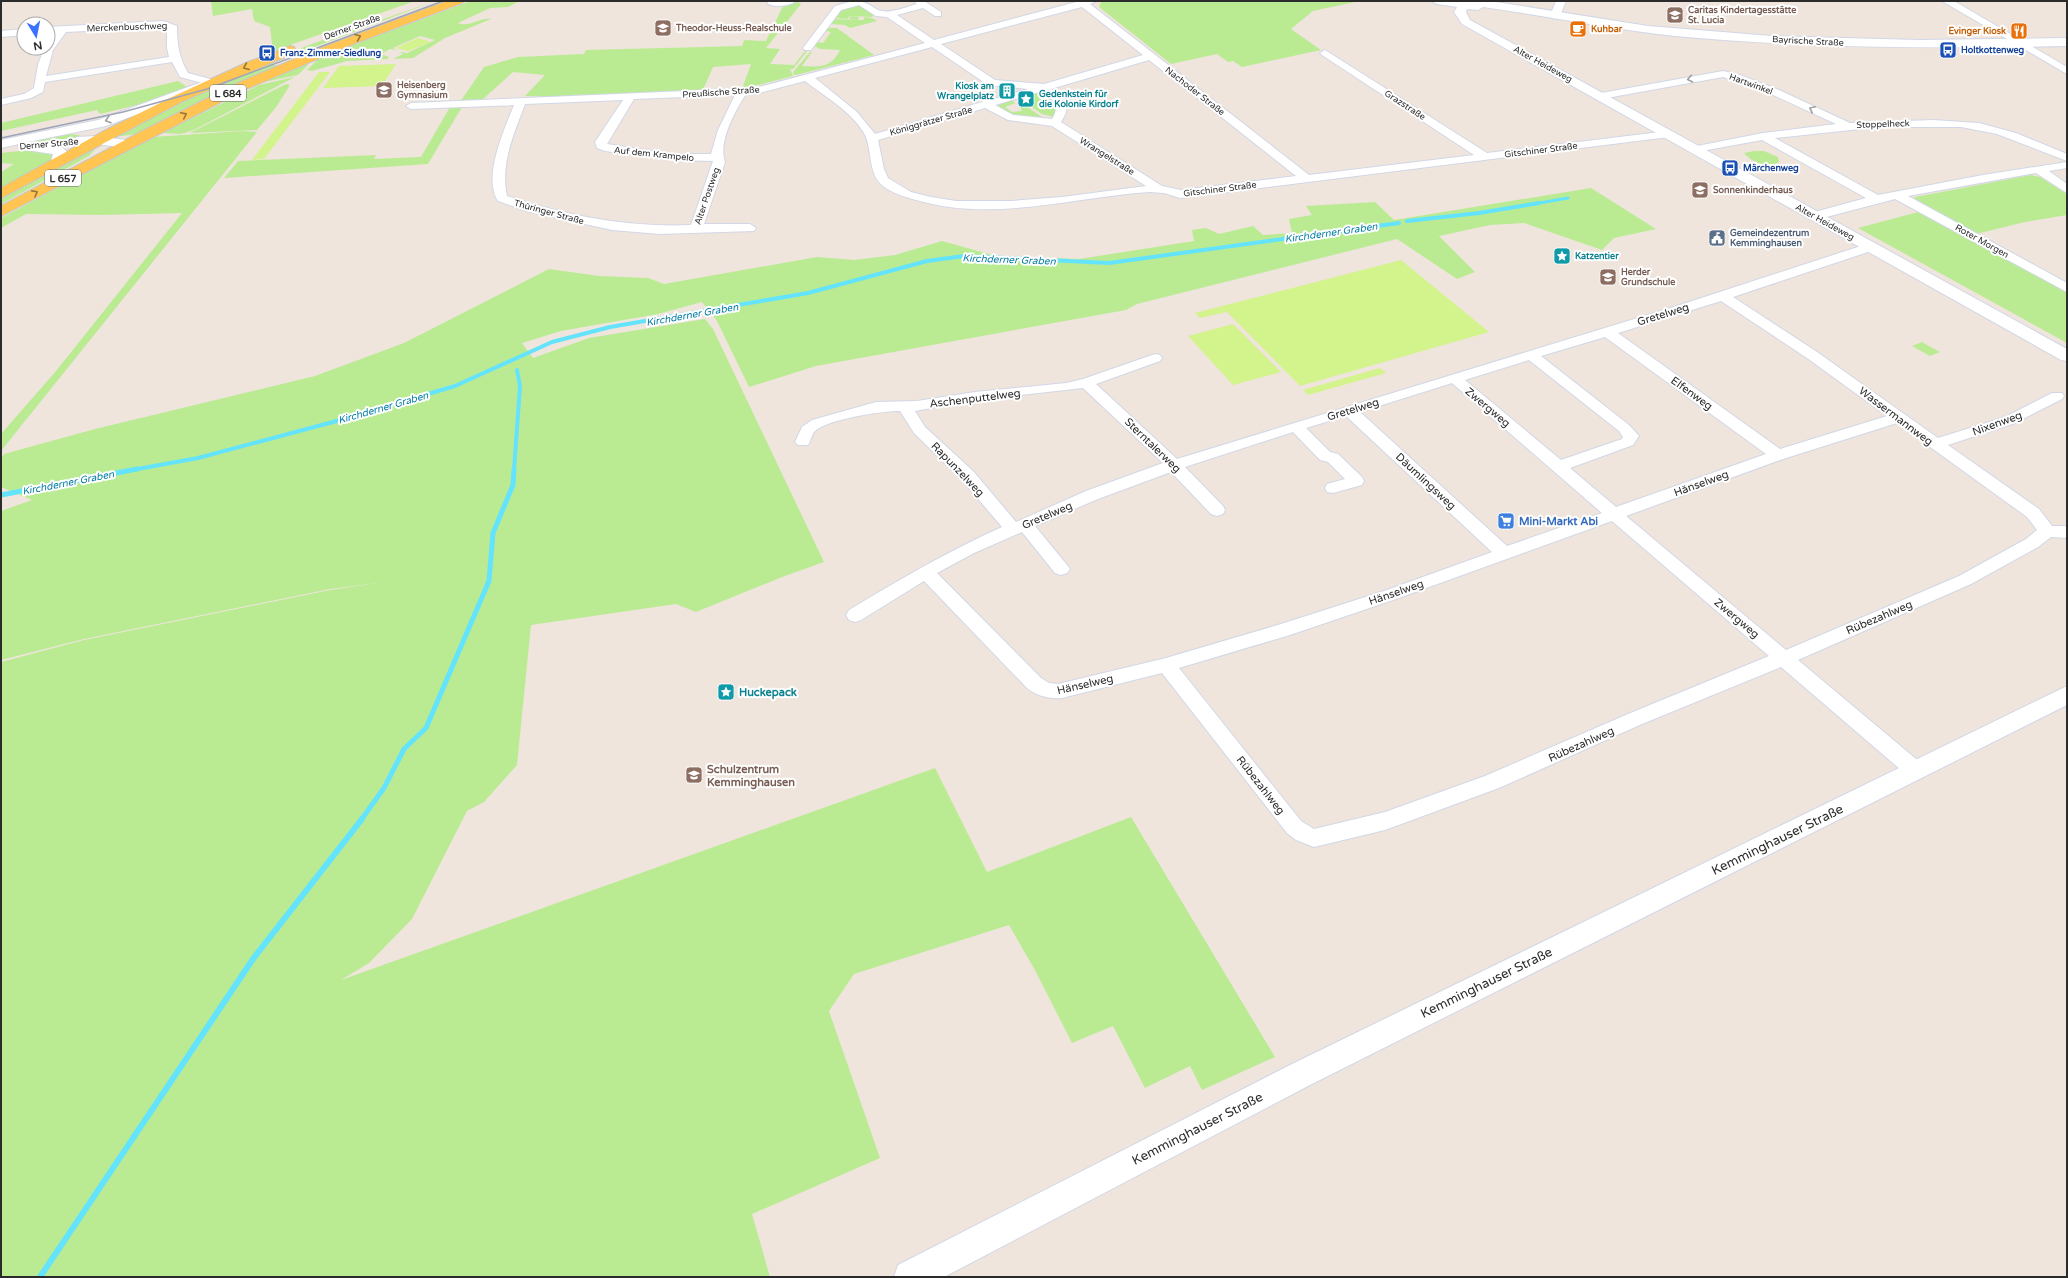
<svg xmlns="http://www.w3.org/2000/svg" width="2068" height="1278" font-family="'Varela Round',sans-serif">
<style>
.green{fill:#baeb93}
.pitch{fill:#d3f38d}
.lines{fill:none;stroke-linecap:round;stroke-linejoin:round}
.stream-far3{stroke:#64e3fc;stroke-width:3}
.stream-far2{stroke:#64e3fc;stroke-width:4}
.stream-far1{stroke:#64e3fc;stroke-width:5}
.stream{stroke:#64e3fc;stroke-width:6}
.street-casing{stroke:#d1d7e6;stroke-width:2}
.secondary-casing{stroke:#d1d7e6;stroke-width:2}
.primary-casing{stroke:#c8c8c8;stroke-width:2}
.street{fill:#fff;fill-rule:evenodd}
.secondary{fill:#fff;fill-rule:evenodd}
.primary{fill:#ffc451;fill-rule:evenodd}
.rail{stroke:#9ea5b8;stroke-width:1.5}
.oneway{stroke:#95783e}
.oneway2{stroke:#a0a0a0}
.labels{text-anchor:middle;stroke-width:4;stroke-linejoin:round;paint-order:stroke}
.far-education-label{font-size:9px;font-weight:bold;fill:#785e54;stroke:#fff;text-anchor:start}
.far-street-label{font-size:9px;fill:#2b2b2b;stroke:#fff}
.far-food-label{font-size:9px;font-weight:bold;fill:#c56008;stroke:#fff;text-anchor:start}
.far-transit-label{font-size:9px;font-weight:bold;fill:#164399;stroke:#fff;text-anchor:start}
.far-culture-label{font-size:9px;font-weight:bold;fill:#0d838f;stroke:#fff;text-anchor:start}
.far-service-label{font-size:9px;font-weight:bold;fill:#4e5e75;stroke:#fff;text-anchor:start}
.shield{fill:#fff;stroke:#6b6b6b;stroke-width:1}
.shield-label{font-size:10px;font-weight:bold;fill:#2b2b2b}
.far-water-label{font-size:10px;font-style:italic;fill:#017ca3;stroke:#fff}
.street-label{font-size:11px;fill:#2b2b2b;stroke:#fff}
.shop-label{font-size:11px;font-weight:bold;fill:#366cbe;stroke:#fff;text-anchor:start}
.culture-label{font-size:11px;font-weight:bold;fill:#0d838f;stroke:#fff;text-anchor:start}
.education-label{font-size:11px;font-weight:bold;fill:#785e54;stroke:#fff;text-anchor:start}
.near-street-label{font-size:13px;fill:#2b2b2b;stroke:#fff}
</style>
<rect width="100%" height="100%" fill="#efe5dc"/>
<g class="green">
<path d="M211,1H415L273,51L270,27L254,21L252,9L213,16Z"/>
<path d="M471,1H520L508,7L490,8L458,23C469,28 480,17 491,19L445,38L413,58L393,59L403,54L399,52L407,53L435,40L420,36L393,48L397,50L390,49L381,54L389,57L387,59L347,61L312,71L307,70L317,60L339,50Z"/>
<path d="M1106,1H1360L1313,11L1291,29L1321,50L1242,67L1233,61L1228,62L1217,54L1171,64L1099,7L1101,2Z"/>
<path d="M432,2L270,64L279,66L138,134L106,138L222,80L309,45Z"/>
<path d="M798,2L801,4L766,48L780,49L770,64L794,65L805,51H807L793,69L758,67L790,69L793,76L742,89L751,64L713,67L703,90L564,97L525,96L545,75L513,72L482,100L460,102L484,67L518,57L584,54L586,50L742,46L744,40L766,41L784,4Z"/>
<path d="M857,5L874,14L872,17L850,16L847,19L834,18L841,10Z"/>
<path d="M851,16L859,17L858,20H863L865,17L872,18L877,21L850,28L845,25L831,24L834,19L857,20L849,19Z"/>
<path d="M829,28H837L874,55L796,75L793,74L794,71L810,52H812L802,66C820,67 831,68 840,50L820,49L814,46L816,42L823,43L831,32L825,31Z"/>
<path d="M307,63L308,65L298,75L264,82Z"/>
<path d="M295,77L194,130L181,134L162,133L259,85Z"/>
<path d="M178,81L187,87L161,99L100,114L97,110L1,131V123Z"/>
<path d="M286,84L290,85L277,106L257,130L190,133Z"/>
<path d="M1034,93C1047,92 1053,97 1057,109L1054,117L1042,114L1019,98Z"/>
<path d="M1011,100L1015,103L1005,107L1012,112L1022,111L1019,105L1023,104L1042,117L1041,120L1014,117L998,108L999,104Z"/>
<path d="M450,107H462L428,164L224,178L238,161L376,155L374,159L421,157Z"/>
<path d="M243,131L257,132L1,451V434L56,371L182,213L101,215L26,214L1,228V218L152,137Z"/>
<path d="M65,134L80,135L74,139L19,144Z"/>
<path d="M91,146H98L89,156L1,204V199Z"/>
<path d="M29,150L52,154L53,158L49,163L1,190V172L14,164L1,163V153Z"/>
<path d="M1754,151H1764L1778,157L1779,162C1768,169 1751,162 1744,153Z"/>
<path d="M2031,175L2040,177L2067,194V215L2025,222L1976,234L1914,200L1915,197Z"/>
<path d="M1591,188L1656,229L1614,238L1602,250L1524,223L1490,225L1439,236L1475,272L1457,279L1397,239L1137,304L1126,310L816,366L749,387L717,321L702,302L658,314L561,331L522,343L533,358L589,338L705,319L713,329L824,562L782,577L696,612L676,604L531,625L517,765L484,802L467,811L412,919L369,963L341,980L935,768L987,872L1131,817L1275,1057L1202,1090L1190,1066L1145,1088L1113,1026L1072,1043L1036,972L1009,925L854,974L829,1011L880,1158L752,1214L770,1277H1V662L84,640L330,590L378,583L330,589L84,639L1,660V511L32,500L1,487V458L4,454L95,429L315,376L404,343L549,269L599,276L648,278L664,284L817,257L854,260L895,255L942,241L996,256L1079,259L1194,241L1192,230L1206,228L1219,234L1253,226L1263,235L1292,233L1289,219L1312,215L1306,206L1375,202L1394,220Z"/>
<path d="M1922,211L2067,293V343L1858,228Z"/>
<path d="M1922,342L1938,351L1940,352L1930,356L1912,346Z"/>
</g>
<g class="pitch">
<path d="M418,38L431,42L408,51L396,48Z"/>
<path d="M396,64L382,86L323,88L339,66Z"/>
<path d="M319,72H330L264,159L252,160Z"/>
<path d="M1401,260L1489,332L1300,386L1227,312L1200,318L1195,313Z"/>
<path d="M1233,324L1281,372L1233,385L1188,336Z"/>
<path d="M1380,368L1386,373L1308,395L1303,390Z"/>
</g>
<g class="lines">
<path class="stream-far3" d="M1534,204L1568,198"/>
<g class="stream-far2">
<path d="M1407,221L1479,213L1539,203"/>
<path d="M132,470L198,458L333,422L455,386L552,342L610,327L808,293L927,261L964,256L1109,263L1399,223"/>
<path d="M514,470L520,386L517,370"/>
</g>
<g class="stream-far1">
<path d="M1,495L137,469"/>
<path d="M361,820L384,788L404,749L426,728L489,581L493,533L513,485L514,469"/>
</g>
<path class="stream" d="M40,1277L253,959L362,819"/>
<g class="street-casing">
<g id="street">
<path d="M769,1H796C791,6 772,8 767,3Z"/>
<path d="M853,1C871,1 871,9 882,11C893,13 906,7 917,4L913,1H924L941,12V16H935L923,8L897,15L934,40L1080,1H1097L1090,4L1309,175L1474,155L1322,55L1320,53L1325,50L1487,153L1669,131L1674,134L1669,137L1180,198L1164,193L1150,192C1072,197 994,223 916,200C905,197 892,193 883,186C867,173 873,149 864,133C851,111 824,96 805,81L755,94H746C735,111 718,142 725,162L704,224H750L756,228L754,231L660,234L612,230L530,212L498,201C482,177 505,128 514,105L411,109L406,106L411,103L755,88L925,43L887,17L876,16L859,5L841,10L811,50H805L803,48L835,6ZM1082,7L1143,55L1044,84L995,80L941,44ZM932,47L988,85L1028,89L994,99L993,95H985L982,102L875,134L857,112L815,78ZM1149,60L1296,176L1181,190L1162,186L1061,122C1072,105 1066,100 1051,89ZM1042,91C1053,100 1061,105 1052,119L1013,115L995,105ZM735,95L718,130L711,154H671L607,144L634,99ZM623,100L595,142L597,148L605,151L671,160L713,161L691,225C628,228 567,216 507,196C500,164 514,134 525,104ZM985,108L1008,120L1052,126L1146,186L1062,197L1011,201H956L931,197L911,192L888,178L884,169L878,140Z"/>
<path d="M1556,1H1566L1560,16L1555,19L1550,16Z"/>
<path d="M1942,1H1954L2067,67V74Z"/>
<path d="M163,21L177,26C177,45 179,57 188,73L214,80L215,82L214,84L210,85L180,77L172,62L45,82L43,92L31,98L1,105V99L24,94L34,88L38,65L44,48H48V42L55,33H48V27ZM163,27L167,28V48L169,57L46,76L53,50L66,32Z"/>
<path d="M24,29V35L1,37V31Z"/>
<path d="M1723,71L1740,75L1779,90L1850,123L1933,120L1979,123L2016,133L2067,154V161L1997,134L1961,127H1879L1775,138L1878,195L1983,175L2067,162V168L2049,171L2067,184V193L2036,173L1908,196L2067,283V292L1895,199L1815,220L1811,219L1809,216L1811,213L1866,198L1762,140L1696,152L1692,151L1690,149L1692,147L1763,133L1836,124L1771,94L1723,77L1601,99L1596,96L1601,93Z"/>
<path d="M1870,243L1874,244L1876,247L1874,250L1733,297L1817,352L1938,438L2005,417L2052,393H2062L2064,396L2062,399L2015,423L1948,445L2039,509L2052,526H2067V538L2051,537L2038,547L1971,584L1798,660L1922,764L1925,770L1922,776L1915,778L1908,776L1781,667L1642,724L1499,788L1385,830L1314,847L1296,840L1287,833L1162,673L1062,698C1049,699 1037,696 1027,688L924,581L861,620L855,622L849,620L846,615L849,610C899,580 948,551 1002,527L962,480L914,433L900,411C882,411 828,419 815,431C811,435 811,441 808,445H798L795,442L802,427L812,420L876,402L917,401L975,392L1066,383L1083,379L1155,354L1160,355L1162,358L1160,361L1096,384L1177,459L1680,305ZM1721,301L1807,358L1887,416L1780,449L1618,333ZM1605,337L1766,454L1616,507L1570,468L1633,445L1639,436L1629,425L1541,356ZM1529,360L1619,431L1623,437L1622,439L1561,460L1465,380ZM1452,383L1602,513L1507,546L1360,412ZM1083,388L1163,463L1086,491L1016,522L974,472L925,427L915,411L975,400ZM1346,416L1492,552L1384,591L1281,624L1166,658L1058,684L1049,683L1041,678L937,573L974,553L1022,532L1055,573L1061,575L1067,573L1070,569L1067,565L1035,526L1098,499L1171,472L1211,514L1217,516L1223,514L1225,510L1223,506L1185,467L1293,432L1320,460L1328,462L1345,479L1327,484L1325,488L1327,492L1333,493L1362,485L1364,481L1362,477L1338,454L1330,452L1306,428ZM1897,423L2027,517L2037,530L2026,539L1959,576L1786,650L1626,516L1783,459ZM1612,521L1769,656L1628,714L1485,776L1385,812L1314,829L1301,821L1179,668L1290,635L1396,599Z"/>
</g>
</g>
<g class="secondary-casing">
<g id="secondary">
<path d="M1431,1H1490L1648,26L1772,36L1920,40L2067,38V46C1936,49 1805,48 1675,36C1610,29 1547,16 1483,7L1478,10L1467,9L1466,12L1470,20L2067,349V361L2061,360L1462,24L1454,12L1457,7L1437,4Z"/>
<path d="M202,82L206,83L208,86L206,89L106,126L28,142C39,144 60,142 67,152L63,165H53L51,162L53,154L20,149L18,146L19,144L1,148V140L98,120Z"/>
<path d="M97,136L126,140L133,144L126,148L97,144L77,145L70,141L77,137Z"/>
<path d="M2067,686V705L1308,1086L944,1277H894L898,1265L1288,1066Z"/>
</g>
</g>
<g class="primary-casing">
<g id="primary">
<path d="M447,1H464L462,3L353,44L246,89L1,216V206L146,129L238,83L318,49Z"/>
<path d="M290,46L294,47L296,50L294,53L183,101L1,198V188L102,132L174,96L248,62Z"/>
</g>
</g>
<use href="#street" class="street"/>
<use href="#secondary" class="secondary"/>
<use href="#primary" class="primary"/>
<path class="rail" d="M1,138L123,112L207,89L443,1"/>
</g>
<defs><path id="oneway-chevron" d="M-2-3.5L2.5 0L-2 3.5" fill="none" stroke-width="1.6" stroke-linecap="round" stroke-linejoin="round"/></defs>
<g class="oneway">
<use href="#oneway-chevron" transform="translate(358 37) rotate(-22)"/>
<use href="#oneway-chevron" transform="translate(246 67) rotate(157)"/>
<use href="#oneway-chevron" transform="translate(184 115) rotate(-26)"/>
<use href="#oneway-chevron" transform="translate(35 193) rotate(-28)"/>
</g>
<g class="oneway2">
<use href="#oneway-chevron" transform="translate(1690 79) rotate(169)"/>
<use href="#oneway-chevron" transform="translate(1812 109) rotate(-155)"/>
<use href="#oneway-chevron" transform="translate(108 120) rotate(163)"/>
</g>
<defs>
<g id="school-square" transform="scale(0.9)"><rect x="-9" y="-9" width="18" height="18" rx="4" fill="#8d6e63" stroke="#fff"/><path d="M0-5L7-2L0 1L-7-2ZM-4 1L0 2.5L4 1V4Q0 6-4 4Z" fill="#fff"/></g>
<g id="cafe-square" transform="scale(0.9)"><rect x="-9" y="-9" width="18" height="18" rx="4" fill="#e8710a" stroke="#fff"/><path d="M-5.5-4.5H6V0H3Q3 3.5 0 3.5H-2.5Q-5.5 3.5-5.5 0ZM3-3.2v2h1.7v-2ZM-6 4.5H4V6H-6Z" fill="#fff"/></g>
<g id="restaurant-square" transform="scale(0.9)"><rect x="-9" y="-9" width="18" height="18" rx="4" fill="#e8710a" stroke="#fff"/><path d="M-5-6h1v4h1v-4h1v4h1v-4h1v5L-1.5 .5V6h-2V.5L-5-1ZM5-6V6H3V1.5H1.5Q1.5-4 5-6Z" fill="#fff"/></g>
<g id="bus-square" transform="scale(0.9)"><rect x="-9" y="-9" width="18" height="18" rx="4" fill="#1a4fb4" stroke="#fff"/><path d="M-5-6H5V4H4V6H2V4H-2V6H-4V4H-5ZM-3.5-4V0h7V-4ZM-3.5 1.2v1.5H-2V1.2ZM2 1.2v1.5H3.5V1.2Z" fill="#fff"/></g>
<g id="building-square" transform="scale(0.9)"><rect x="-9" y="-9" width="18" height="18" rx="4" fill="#0f9aa8" stroke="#fff"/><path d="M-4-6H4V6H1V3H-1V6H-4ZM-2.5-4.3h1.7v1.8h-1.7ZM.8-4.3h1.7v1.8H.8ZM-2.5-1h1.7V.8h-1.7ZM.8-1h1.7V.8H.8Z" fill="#fff"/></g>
<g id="sight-square" transform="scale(0.9)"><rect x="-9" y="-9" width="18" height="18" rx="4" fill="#0f9aa8" stroke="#fff"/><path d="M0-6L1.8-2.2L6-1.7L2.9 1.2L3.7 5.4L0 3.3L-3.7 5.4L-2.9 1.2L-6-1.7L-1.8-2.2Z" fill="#fff"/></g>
<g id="civic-square" transform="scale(0.9)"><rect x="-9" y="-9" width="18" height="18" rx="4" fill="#5c6f8a" stroke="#fff"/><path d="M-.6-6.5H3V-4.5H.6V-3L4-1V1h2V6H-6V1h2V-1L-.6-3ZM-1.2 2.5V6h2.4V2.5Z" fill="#fff"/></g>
<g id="supermarket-square" transform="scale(0.9)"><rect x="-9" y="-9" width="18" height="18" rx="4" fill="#3f7fe0" stroke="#fff"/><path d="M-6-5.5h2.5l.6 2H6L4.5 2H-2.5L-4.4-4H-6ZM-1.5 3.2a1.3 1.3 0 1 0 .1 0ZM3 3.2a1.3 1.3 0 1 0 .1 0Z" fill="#fff"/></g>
</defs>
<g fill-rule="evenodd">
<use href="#school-square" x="1675" y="15"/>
<use href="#school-square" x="663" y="28"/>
<use href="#cafe-square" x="1578" y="29"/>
<use href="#restaurant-square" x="2019" y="31"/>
<use href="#bus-square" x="1948" y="50"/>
<use href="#bus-square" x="267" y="53"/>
<use href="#school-square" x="384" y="90"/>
<use href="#building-square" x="1007" y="91"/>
<use href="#sight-square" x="1026" y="99"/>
<use href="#bus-square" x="1730" y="168"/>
<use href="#school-square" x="1700" y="190"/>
<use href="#civic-square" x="1717" y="238"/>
<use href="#sight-square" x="1562" y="256"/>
<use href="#school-square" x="1608" y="277"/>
<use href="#supermarket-square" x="1506" y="521"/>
<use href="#sight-square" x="726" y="692"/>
<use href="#school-square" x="694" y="775"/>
</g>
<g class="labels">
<g class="far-education-label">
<text x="1688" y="13">Caritas Kindertagesstätte<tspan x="1688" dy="10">St. Lucia</tspan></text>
<text x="676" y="31">Theodor-Heuss-Realschule</text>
<text x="397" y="88">Heisenberg<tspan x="397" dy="10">Gymnasium</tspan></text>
<text x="1713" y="193">Sonnenkinderhaus</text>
<text x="1621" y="275">Herder<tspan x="1621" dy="10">Grundschule</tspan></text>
</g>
<g class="far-street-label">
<text transform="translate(127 27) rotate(-2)" y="3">Merckenbuschweg</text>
<text transform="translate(352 27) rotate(-20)" y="3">Derner Straße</text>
<text transform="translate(1808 41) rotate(3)" y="3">Bayrische Straße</text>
<text transform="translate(1543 64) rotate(29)" y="3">Alter Heideweg</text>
<text transform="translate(1751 84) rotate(20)" y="3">Hartwinkel</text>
<text transform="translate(1195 91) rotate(38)" y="3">Nachoder Straße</text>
<text transform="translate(721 92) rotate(-4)" y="3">Preußische Straße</text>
<text transform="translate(1405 105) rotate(33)" y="3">Grazstraße</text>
<text transform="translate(931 121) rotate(-16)" y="3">Königgrätzer Straße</text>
<text transform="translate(1883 124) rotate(-2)" y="3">Stoppelheck</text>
<text transform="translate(49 144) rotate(-5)" y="3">Derner Straße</text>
<text transform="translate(1541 150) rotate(-7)" y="3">Gitschiner Straße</text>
<text transform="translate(654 154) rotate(6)" y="3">Auf dem Krampelo</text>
<text transform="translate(1107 156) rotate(32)" y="3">Wrangelstraße</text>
<text transform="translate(1220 189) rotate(-7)" y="3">Gitschiner Straße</text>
<text transform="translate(707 196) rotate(-71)" y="3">Alter Postweg</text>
<text transform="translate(549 212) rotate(15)" y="3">Thüringer Straße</text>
<text transform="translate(1825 222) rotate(29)" y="3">Alter Heideweg</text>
<text transform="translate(1982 241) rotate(29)" y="3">Roter Morgen</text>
</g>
<g class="far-food-label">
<text x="1591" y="32">Kuhbar</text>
<text x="2006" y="34" text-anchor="end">Evinger Kiosk</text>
</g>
<g class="far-transit-label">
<text x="1961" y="53">Holtkottenweg</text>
<text x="280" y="56">Franz-Zimmer-Siedlung</text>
<text x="1743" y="171">Märchenweg</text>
</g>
<g class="far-culture-label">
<text x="994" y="89" text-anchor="end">Kiosk am<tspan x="994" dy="10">Wrangelplatz</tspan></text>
<text x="1039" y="97">Gedenkstein für<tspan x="1039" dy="10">die Kolonie Kirdorf</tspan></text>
<text x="1575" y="259">Katzentier</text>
</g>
<g class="far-service-label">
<text x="1730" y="236">Gemeindezentrum<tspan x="1730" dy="10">Kemminghausen</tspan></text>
</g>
<g class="shield">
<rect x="210" y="85" width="36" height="16" rx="3"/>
<rect x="45" y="170" width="36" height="16" rx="3"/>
</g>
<g class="shield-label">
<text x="228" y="97">L 684</text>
<text x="63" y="182">L 657</text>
</g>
<g class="far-water-label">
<text transform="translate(1331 232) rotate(-8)" y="4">Kirchderner Graben</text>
<text transform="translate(1009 259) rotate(2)" y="4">Kirchderner Graben</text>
<text transform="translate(692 314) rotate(-10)" y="4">Kirchderner Graben</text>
<text transform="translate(383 407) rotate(-16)" y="4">Kirchderner Graben</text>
<text transform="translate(68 482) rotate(-11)" y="4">Kirchderner Graben</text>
</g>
<g class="street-label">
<text transform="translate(1663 314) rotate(-17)" y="4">Gretelweg</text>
<text transform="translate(1692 393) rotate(36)" y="4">Elfenweg</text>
<text transform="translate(975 398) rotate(-7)" y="4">Aschenputtelweg</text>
<text transform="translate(1488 407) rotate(40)" y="4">Zwergweg</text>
<text transform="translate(1353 409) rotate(-17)" y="4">Gretelweg</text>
<text transform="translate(1896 416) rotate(37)" y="4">Wassermannweg</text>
<text transform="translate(1997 423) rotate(-20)" y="4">Nixenweg</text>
<text transform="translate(1153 445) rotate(44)" y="4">Sterntalerweg</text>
<text transform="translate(958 469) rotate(46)" y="4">Rapunzelweg</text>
<text transform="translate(1426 481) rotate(43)" y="4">Däumlingsweg</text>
<text transform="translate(1701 483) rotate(-20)" y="4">Hänselweg</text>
<text transform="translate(1047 515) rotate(-23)" y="4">Gretelweg</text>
<text transform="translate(1396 592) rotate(-19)" y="4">Hänselweg</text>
<text transform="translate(1879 617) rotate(-23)" y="4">Rübezahlweg</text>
<text transform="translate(1737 618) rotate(40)" y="4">Zwergweg</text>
<text transform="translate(1085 684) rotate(-13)" y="4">Hänselweg</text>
<text transform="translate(1581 744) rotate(-24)" y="4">Rübezahlweg</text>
<text transform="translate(1261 785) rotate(52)" y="4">Rübezahlweg</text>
</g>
<g class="shop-label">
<text x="1519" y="525">Mini-Markt Abi</text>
</g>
<g class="culture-label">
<text x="739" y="696">Huckepack</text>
</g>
<g class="education-label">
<text x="707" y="773">Schulzentrum<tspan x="707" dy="13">Kemminghausen</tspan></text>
</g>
<g class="near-street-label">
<text transform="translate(1777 839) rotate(-26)" y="5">Kemminghauser Straße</text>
<text transform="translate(1486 982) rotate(-26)" y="5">Kemminghauser Straße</text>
<text transform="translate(1197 1128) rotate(-27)" y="5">Kemminghauser Straße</text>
</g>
</g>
<rect width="2068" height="1278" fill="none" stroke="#2b2b2b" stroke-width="4"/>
<g transform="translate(36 36) rotate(170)"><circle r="19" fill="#ffffff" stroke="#aaaaaa"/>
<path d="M0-3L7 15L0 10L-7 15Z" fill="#3973ff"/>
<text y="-6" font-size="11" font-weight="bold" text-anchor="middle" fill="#2b2b2b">N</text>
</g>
</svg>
